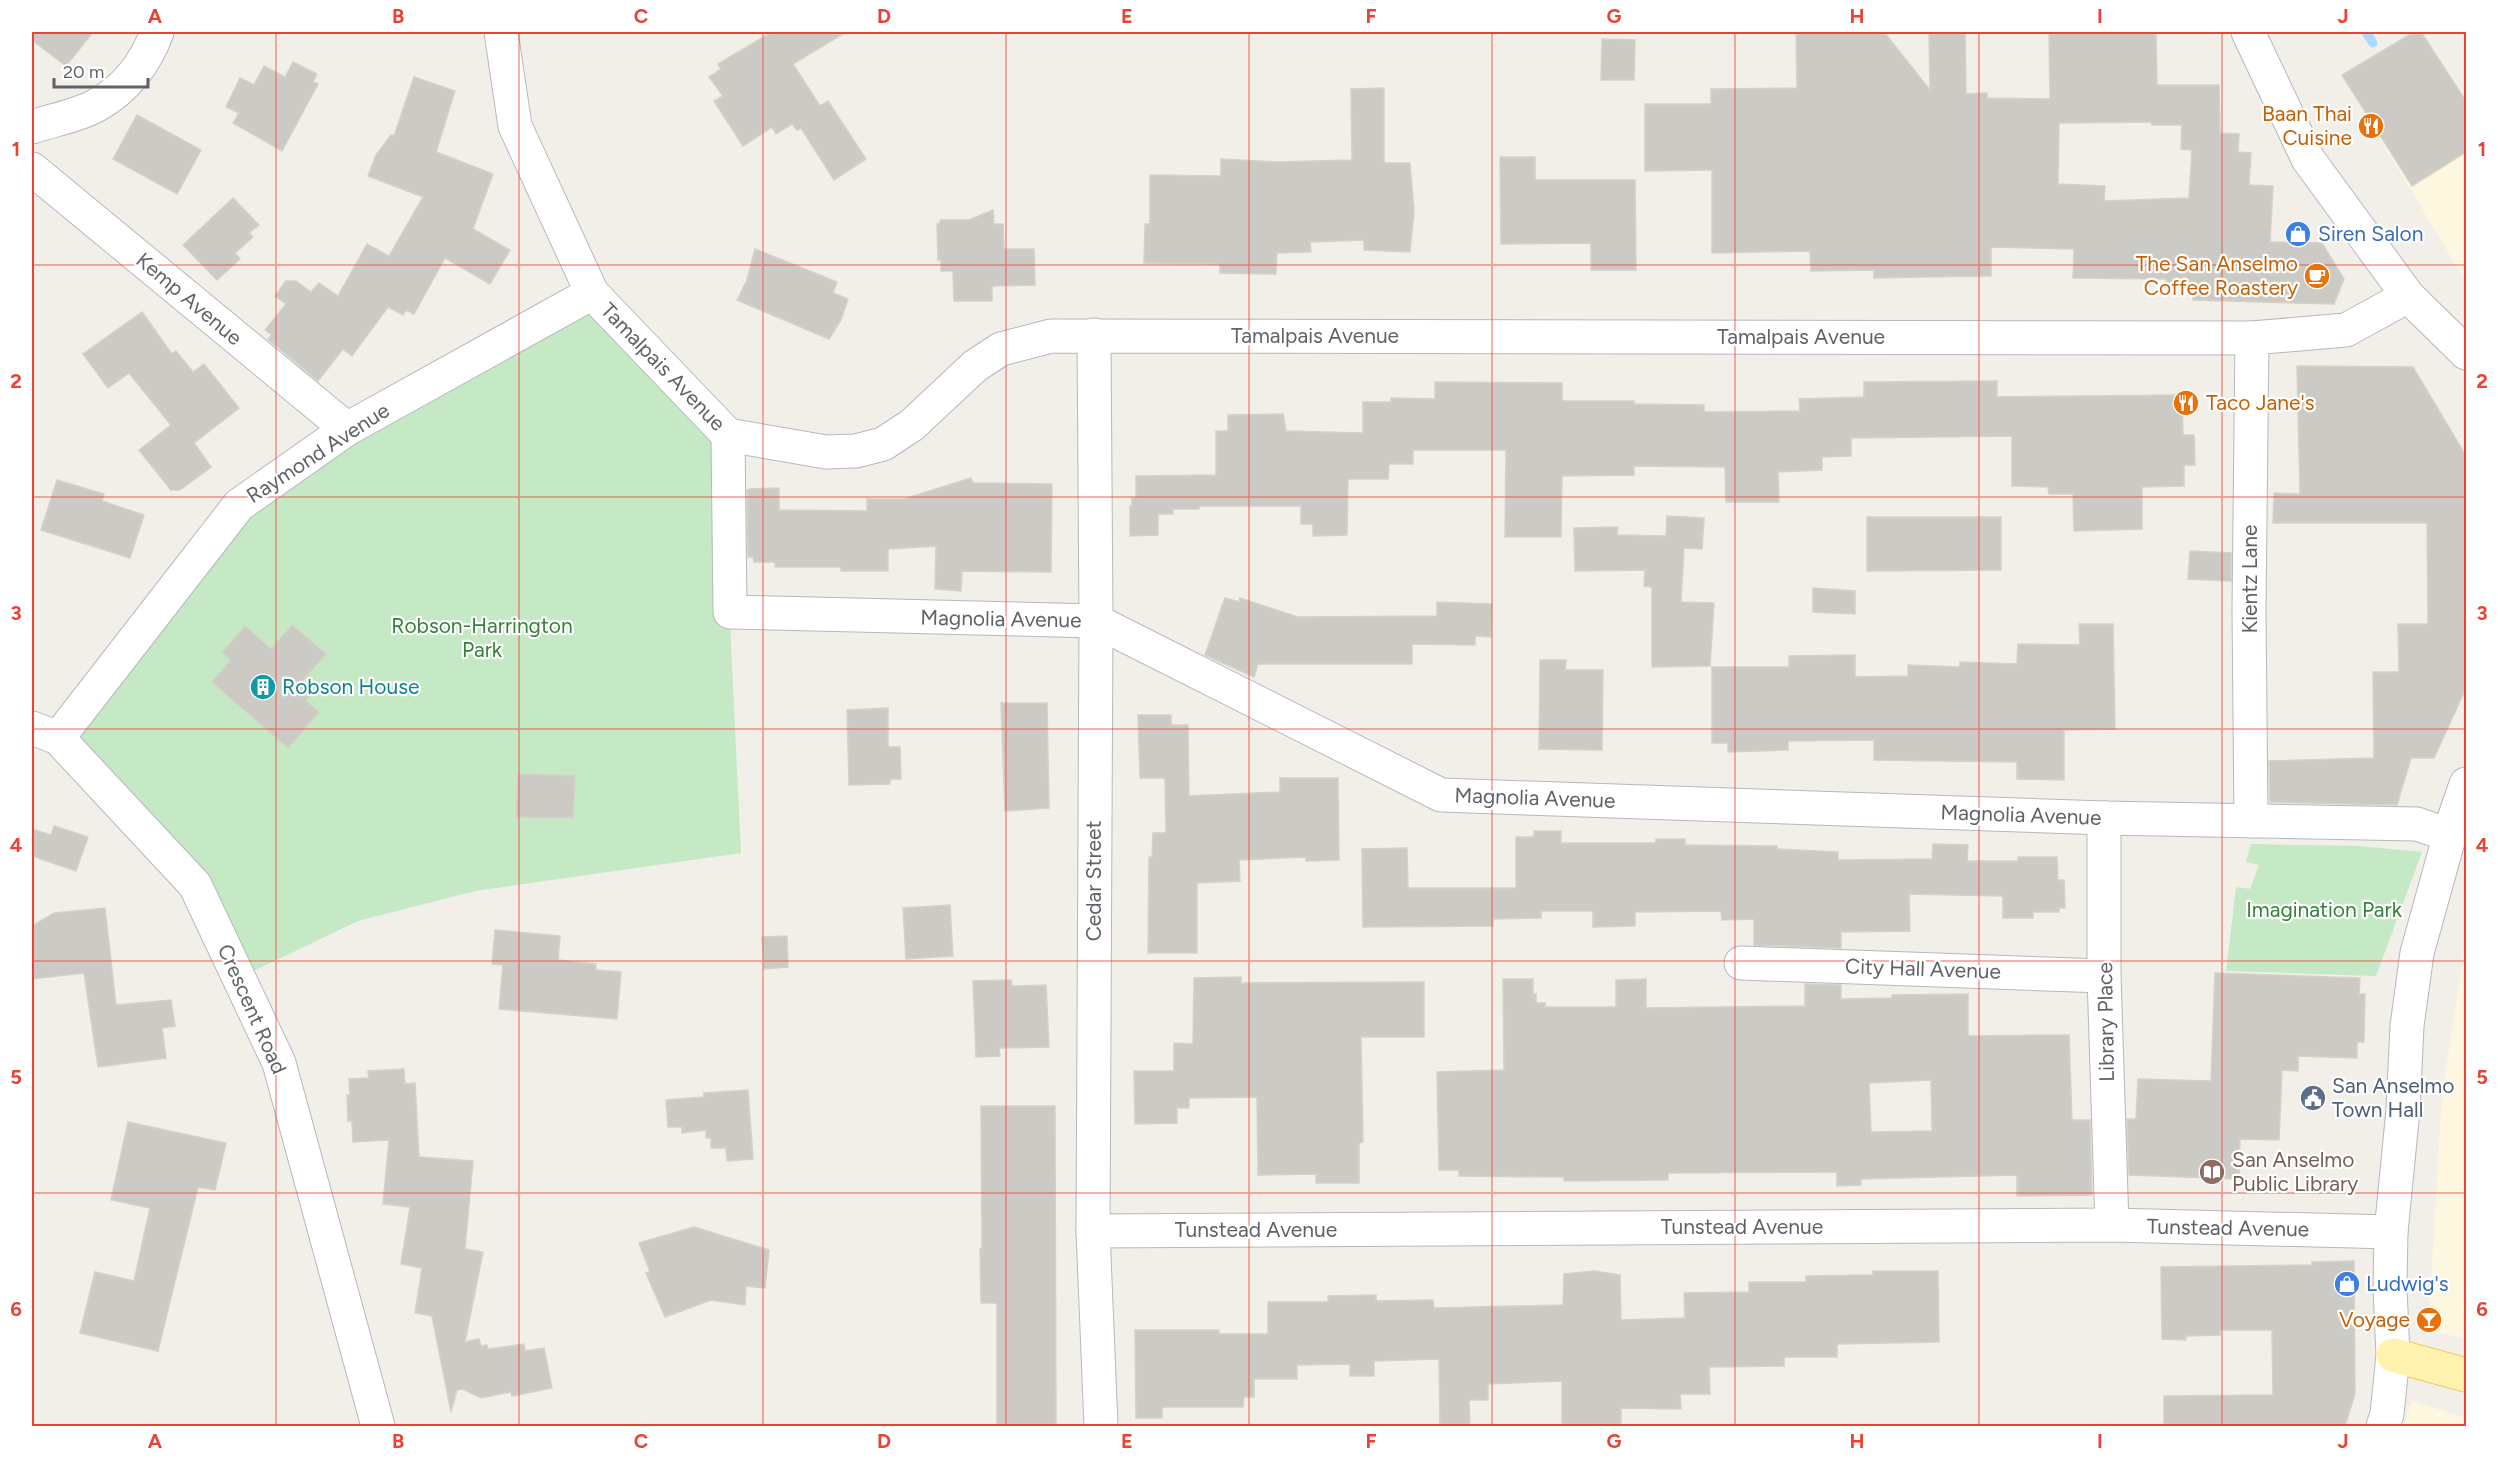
<svg xmlns="http://www.w3.org/2000/svg" width="2498" height="1458" font-family="Figtree,sans-serif">
<style>
.commercial{fill:#fef7e0}
.green{fill:#c5e8c5}
.lines{fill:none;stroke-linecap:round;stroke-linejoin:round}
.stream{stroke:#aadaff;stroke-width:9}
.building{fill:#cccac5;stroke:#d6d1c6;stroke-width:1.5;fill-rule:evenodd}
.minor-casing{stroke:#b5b8bc;stroke-width:35}
.major-casing{stroke:#f2c960;stroke-width:35}
.minor{stroke:#fff;stroke-width:33}
.major{stroke:#fff2af;stroke-width:33}
.grid{fill:none;stroke:#ea4335;stroke-width:1.5;stroke-opacity:0.55}
.labels{text-anchor:middle;stroke-width:4.5;stroke-linejoin:round;paint-order:stroke}
.food-label{font-size:21px;fill:#c56008;stroke:#fff;text-anchor:end}
.shop-label{font-size:21px;fill:#366cbe;stroke:#fff;text-anchor:start}
.street-label{font-size:21px;fill:#5f6368;stroke:#fff}
.park-label{font-size:21px;fill:#348238;stroke:#fff}
.culture-label{font-size:21px;fill:#0d838f;stroke:#fff;text-anchor:start}
.service-label{font-size:21px;fill:#4e5e75;stroke:#fff;text-anchor:start}
.education-label{font-size:21px;fill:#785e54;stroke:#fff;text-anchor:start}
.neatline{fill:none;stroke:#ea4335;stroke-width:2}
.grid-label{font-size:20px;text-anchor:middle;font-weight:bold;fill:#ea4335}
</style>
<rect width="100%" height="100%" fill="#f1efe8"/>
<g class="commercial">
<path d="M2414,32H2421L2466,97V282L2342,75Z"/>
<path d="M2466,940V1338L2428,1331L2442,1095Z"/>
<path d="M2412,1401L2466,1418V1426H2404Z"/>
</g>
<g class="green">
<path d="M592,293L728,435V581L741,853L475,891L358,921L239,978L195,885L58,738L239,505Z"/>
<path d="M2251,844L2359,846L2422,852L2376,976L2226,971L2236,887L2250,889L2259,865L2246,862Z"/>
</g>
<g class="lines">
<path class="stream" d="M2366,32L2373,43"/>
</g>
<g class="building">
<path d="M32,32H93L66,66L32,40Z"/>
<path d="M772,32H846L793,64L820,106L828,101L866,159L834,180L801,128L797,130L792,124L776,134L772,127L743,146L714,101L723,96L709,77L721,69L718,64Z"/>
<path d="M1796,32H1884L1930,90L1929,32H1965L1966,94L1987,93V98L2050,99L2049,32H2156L2157,85H2219L2220,133L2239,134L2238,152L2251,153L2249,185L2273,186L2270,242L2322,243L2344,279L2334,304L2193,300L2194,283H2167L2166,279L2073,278L2074,249L1991,247V276L1924,277L1874,278V270L1811,271L1810,251L1712,253V170L1645,171V104H1711V89L1797,88ZM2152,122V125H2182L2181,149L2192,150L2189,198L2104,201L2105,186L2058,184L2059,123Z"/>
<path d="M2414,32H2421L2466,101V152L2412,186L2342,75Z"/>
<path d="M1602,39L1635,40L1634,80H1601Z"/>
<path d="M293,62L317,74L313,82L318,84L282,151L233,123L239,113L226,107L240,78L254,85L264,66L285,77Z"/>
<path d="M414,77L455,91L436,152L493,174L473,229L510,250L490,284L445,258L414,314L406,310L403,315L388,307L352,356L343,349L318,381L268,339L272,335L265,330L286,304L275,296L286,281H296L311,292L319,283L338,296L367,244L389,256L423,197L368,176L376,155L391,135L394,136Z"/>
<path d="M1384,88V163H1410L1414,211L1410,252L1364,250V240L1310,242L1311,252L1277,253L1276,274L1220,273V264L1144,263L1145,224H1150V175L1221,176V159L1277,162L1352,160L1351,89Z"/>
<path d="M137,115L201,150L177,194L113,159Z"/>
<path d="M1500,157H1535V180H1635L1636,270H1591V243L1501,244Z"/>
<path d="M233,198L259,225L249,233L253,237L235,253L240,259L217,280L183,245Z"/>
<path d="M993,210L994,224H1003L1004,249H1034L1035,285L992,286V301H954L953,271H941V260H938L937,224H940V220H969Z"/>
<path d="M755,249L837,282L833,293L848,299L841,320L829,339L737,300L747,280Z"/>
<path d="M142,312L172,354L176,351L193,372L204,364L239,408L194,443L211,467L180,490H171L139,450L171,425L129,373L108,388L83,354Z"/>
<path d="M2297,366L2413,367L2466,456V688L2434,758H2411L2397,805L2270,802L2269,761L2374,758L2373,672H2399L2398,624H2428L2427,523H2273L2274,493L2300,494Z"/>
<path d="M1997,381V397L2182,395L2183,435H2194L2195,465H2184V486L2142,487V529L2074,531L2073,494H2049L2048,487L2012,486V436L1851,438V456L1822,457V470L1778,472L1779,502H1726L1725,467L1634,466V475L1562,476L1561,537H1505L1506,450H1413V464H1389L1388,479H1348L1347,535L1313,536V524H1301V506H1199V509H1173V514H1158V535L1130,536V506H1132V498H1136V476L1216,475V431H1228V415L1283,414L1286,431L1363,433V402H1391V398L1435,399V382L1562,383V401H1634V404L1704,405V412L1800,411L1799,399L1864,397V382Z"/>
<path d="M971,478L973,483L1052,484L1051,572L962,571L961,591L935,589L936,546L888,549V571H841V567H775V562H754L753,557H748L747,490L750,489L779,488V510L867,511V499H904Z"/>
<path d="M57,480L104,494L102,501L144,515L130,558L41,530Z"/>
<path d="M1667,516L1704,518L1702,549L1684,548L1681,602L1714,603L1710,666L1652,667V587L1644,586L1645,570L1575,571L1574,528L1618,527L1617,535L1666,536Z"/>
<path d="M1867,517H2001V570L1867,571Z"/>
<path d="M2190,551L2231,553V581L2188,579Z"/>
<path d="M1813,588L1855,591V614L1813,612Z"/>
<path d="M1225,598L1239,602L1240,598L1298,617L1437,616V602L1492,604L1491,637L1475,636V645L1412,644V664H1258L1254,677L1205,655Z"/>
<path d="M2079,624H2113L2115,729L2064,730V780L2017,779V762L1874,760V740L1788,741V750L1728,752V743H1712V667H1789V656L1855,655V677L1908,676V665L1960,667V662L2017,664L2018,644L2080,645Z"/>
<path d="M292,625L326,654L302,681L314,692L306,701L319,712L288,748L212,682L231,660L222,653L245,626L271,649Z"/>
<path d="M1540,660H1566L1565,670H1603L1602,750L1539,749Z"/>
<path d="M1001,703H1047L1049,808L1005,811Z"/>
<path d="M888,708V747H900L901,779H890V784L849,785L847,710Z"/>
<path d="M1138,715H1171V725H1188L1189,796L1280,792V778H1338L1339,860L1306,861V857L1239,860L1240,881L1197,883V953H1148L1149,857H1152L1153,833H1166L1165,778H1140Z"/>
<path d="M518,774L575,776L573,818L516,817Z"/>
<path d="M54,826L88,837L76,871L32,856V829L51,835Z"/>
<path d="M1534,831H1561V843H1656V839H1685V845L1777,846V849L1838,852V860L1932,859L1933,844L1968,845L1967,861H2018V857H2057L2058,880H2064L2065,908H2059V912H2033V918H2003V896L1909,894L1910,931L1841,932V948L1754,945V919L1722,920L1721,911L1635,912V926L1593,927V911H1541V918L1493,919V926L1363,927L1362,849L1407,848L1408,888H1516V837H1534Z"/>
<path d="M950,905L953,956L906,959L903,908Z"/>
<path d="M105,908L116,1005L171,1000L175,1026L162,1028L166,1058L98,1067L84,973L32,979V926L54,913Z"/>
<path d="M495,930L560,936L558,960L596,964V970L621,972L617,1019L499,1009L503,965L492,964Z"/>
<path d="M787,936L788,967L764,969L762,937Z"/>
<path d="M2215,973L2360,978L2359,994H2365L2364,1042H2357V1058L2298,1056V1071L2282,1070L2279,1140L2240,1139L2239,1179L2129,1175L2127,1119H2136L2138,1079L2211,1081Z"/>
<path d="M1241,977V983L1424,982V1037H1361L1363,1142L1359,1143V1183H1316V1174L1258,1175L1257,1097L1189,1098V1108H1177V1123L1135,1124L1134,1071H1174V1043L1193,1044L1194,978Z"/>
<path d="M1503,979H1533V994H1536V1003H1545V1007H1616V980L1646,979V1008L1805,1006V984L1841,985V999L1892,998V995L1968,994V1036L2069,1035L2072,1120H2090L2092,1195L2017,1196V1175L1861,1179V1185L1837,1186V1172L1668,1173V1180L1564,1181V1177L1459,1176V1170H1439L1437,1072L1504,1070ZM1931,1080L1932,1131L1871,1132L1869,1083Z"/>
<path d="M1011,980L1012,986L1046,985L1049,1047L999,1048L1000,1056L976,1057L973,981Z"/>
<path d="M404,1069L405,1084L415,1083L419,1157L473,1161L465,1249L483,1252L465,1342L479,1339L481,1346L487,1345L488,1349L524,1344L525,1351L544,1348L552,1388L512,1396L511,1392L481,1398L463,1389L457,1390L451,1412L432,1316L415,1313L422,1268L401,1264L410,1207L383,1204L389,1140L353,1142L352,1121H348L347,1095H350L349,1079L369,1078L368,1071Z"/>
<path d="M748,1090L753,1159L727,1161L726,1148H711V1138H706V1130L682,1133V1127H668L666,1100L704,1097V1093Z"/>
<path d="M981,1106H1055L1056,1426H997V1303H981L980,1249H982Z"/>
<path d="M128,1122L226,1143L215,1190L198,1187L158,1351L80,1333L95,1272L134,1281L150,1208L111,1200Z"/>
<path d="M694,1227L769,1250L765,1288L746,1286L745,1305L711,1300L665,1317L646,1273L650,1272L639,1243Z"/>
<path d="M2354,1261L2355,1394L2345,1426H2164V1396L2273,1395L2272,1330H2220V1335L2186,1336V1340L2162,1339L2161,1267L2312,1265V1262Z"/>
<path d="M1594,1271L1620,1275L1621,1320L1685,1318L1684,1293L1749,1292V1282H1806V1276L1873,1275V1271H1938L1939,1342L1837,1344V1357H1784V1366L1709,1367L1710,1394H1680L1681,1409L1621,1408V1426H1562V1381L1488,1384V1400H1469L1470,1426H1440L1439,1359L1374,1361V1376H1350V1364L1297,1365V1379H1254V1397H1244L1243,1407H1162V1418H1136L1135,1330H1219V1334H1268V1302H1328V1296L1376,1295V1301L1433,1300L1434,1308L1563,1305L1564,1274Z"/>
</g>
<g class="lines">
<g class="minor-casing">
<g id="minor">
<path d="M501,32L515,126L592,293L728,435L826,452L856,451L883,444L912,425L975,366L1001,349L1051,336L2252,338L2346,330L2408,296"/>
<path d="M2248,32L2308,159L2408,296L2466,353"/>
<path d="M32,127C52,120 78,116 97,105C126,89 146,62 157,32"/>
<path d="M32,169L347,429"/>
<path d="M1094,335L1096,621L1093,1231L1101,1426"/>
<path d="M728,435L730,612L1096,621L1441,795L2104,818L2417,824L2449,835"/>
<path d="M32,728L58,738L195,885L279,1063L378,1426"/>
<path d="M58,738L239,505L347,429L592,293"/>
<path d="M2104,818V976L2112,1225"/>
<path d="M2251,821L2249,609L2252,338"/>
<path d="M1741,963L2104,976"/>
<path d="M1093,1231L2112,1225L2391,1232"/>
<path d="M2383,1426L2387,1414L2393,1355L2390,1288L2391,1232L2403,1110L2407,1026L2417,953L2455,816L2466,784"/>
</g>
</g>
<g class="major-casing">
<path id="major" d="M2393,1355L2466,1375"/>
</g>
<use href="#minor" class="minor"/>
<use href="#major" class="major"/>
</g>
<path class="grid" d="M276,32V1426M519,32V1426M763,32V1426M1006,32V1426M1249,32V1426M1492,32V1426M1735,32V1426M1979,32V1426M2222,32V1426M32,265H2466M32,497H2466M32,729H2466M32,961H2466M32,1193H2466"/>
<defs>
<g id="restaurant-disc" transform="scale(1.35)"><circle r="9.5" fill="#e8710a" stroke="#fff"/><path d="M-5-6h1v4h1v-4h1v4h1v-4h1v5L-1.5 .5V6h-2V.5L-5-1ZM5-6V6H3V1.5H1.5Q1.5-4 5-6Z" fill="#fff"/></g>
<g id="shop-disc" transform="scale(1.35)"><circle r="9.5" fill="#3f7fe0" stroke="#fff"/><path d="M-5-2.5h2.3a2.7 3.5 0 0 1 5.4 0H5L5.5 6h-11ZM-1.5-2.5h3a1.5 2.3 0 0 0-3 0Z" fill="#fff"/></g>
<g id="cafe-disc" transform="scale(1.35)"><circle r="9.5" fill="#e8710a" stroke="#fff"/><path d="M-5.5-4.5H6V0H3Q3 3.5 0 3.5H-2.5Q-5.5 3.5-5.5 0ZM3-3.2v2h1.7v-2ZM-6 4.5H4V6H-6Z" fill="#fff"/></g>
<g id="building-disc" transform="scale(1.35)"><circle r="9.5" fill="#0f9aa8" stroke="#fff"/><path d="M-4-6H4V6H1V3H-1V6H-4ZM-2.5-4.3h1.7v1.8h-1.7ZM.8-4.3h1.7v1.8H.8ZM-2.5-1h1.7V.8h-1.7ZM.8-1h1.7V.8H.8Z" fill="#fff"/></g>
<g id="civic-disc" transform="scale(1.35)"><circle r="9.5" fill="#5c6f8a" stroke="#fff"/><path d="M-.6-6.5H3V-4.5H.6V-3L4-1V1h2V6H-6V1h2V-1L-.6-3ZM-1.2 2.5V6h2.4V2.5Z" fill="#fff"/></g>
<g id="library-disc" transform="scale(1.35)"><circle r="9.5" fill="#8d6e63" stroke="#fff"/><path d="M-6-4Q-3-5.5-.7-3.5V5Q-3 3-6 4ZM6-4Q3-5.5 .7-3.5V5Q3 3 6 4Z" fill="#fff"/></g>
<g id="bar-disc" transform="scale(1.35)"><circle r="9.5" fill="#e8710a" stroke="#fff"/><path d="M-6-5H6L.8 .8V4.5H3.5V6h-7V4.5H-.8V.8Z" fill="#fff"/></g>
</defs>
<g fill-rule="evenodd">
<use href="#restaurant-disc" x="2371" y="126"/>
<use href="#shop-disc" x="2298" y="234"/>
<use href="#cafe-disc" x="2317" y="276"/>
<use href="#restaurant-disc" x="2186" y="403"/>
<use href="#building-disc" x="263" y="687"/>
<use href="#civic-disc" x="2313" y="1098"/>
<use href="#library-disc" x="2212" y="1172"/>
<use href="#shop-disc" x="2347" y="1284"/>
<use href="#bar-disc" x="2429" y="1320"/>
</g>
<g class="labels">
<g class="food-label">
<text x="2352" y="121">Baan Thai<tspan x="2352" dy="24">Cuisine</tspan></text>
<text x="2298" y="271">The San Anselmo<tspan x="2298" dy="24">Coffee Roastery</tspan></text>
<text x="2206" y="410" text-anchor="start">Taco Jane's</text>
<text x="2410" y="1327">Voyage</text>
</g>
<g class="shop-label">
<text x="2318" y="241">Siren Salon</text>
<text x="2366" y="1291">Ludwig's</text>
</g>
<g class="street-label">
<text transform="translate(189 299) rotate(40)" y="7">Kemp Avenue</text>
<text x="1315" y="343">Tamalpais Avenue</text>
<text x="1801" y="344">Tamalpais Avenue</text>
<text transform="translate(663 367) rotate(46)" y="7">Tamalpais Avenue</text>
<text transform="translate(318 453) rotate(-33)" y="7">Raymond Avenue</text>
<text transform="translate(2250 579) rotate(-90)" y="7">Kientz Lane</text>
<text transform="translate(1001 619) rotate(1)" y="7">Magnolia Avenue</text>
<text transform="translate(1535 798) rotate(2)" y="7">Magnolia Avenue</text>
<text transform="translate(2021 815) rotate(2)" y="7">Magnolia Avenue</text>
<text transform="translate(1094 881) rotate(-90)" y="7">Cedar Street</text>
<text transform="translate(1923 969) rotate(2)" y="7">City Hall Avenue</text>
<text transform="translate(252 1009) rotate(66)" y="7">Crescent Road</text>
<text transform="translate(2106 1022) rotate(-91)" y="7">Library Place</text>
<text x="1742" y="1234">Tunstead Avenue</text>
<text transform="translate(2228 1228) rotate(1)" y="7">Tunstead Avenue</text>
<text x="1256" y="1237">Tunstead Avenue</text>
</g>
<g class="park-label">
<text x="482" y="633">Robson-Harrington<tspan x="482" dy="24">Park</tspan></text>
<text x="2324" y="917">Imagination Park</text>
</g>
<g class="culture-label">
<text x="282" y="694">Robson House</text>
</g>
<g class="service-label">
<text x="2332" y="1093">San Anselmo<tspan x="2332" dy="24">Town Hall</tspan></text>
</g>
<g class="education-label">
<text x="2232" y="1167">San Anselmo<tspan x="2232" dy="24">Public Library</tspan></text>
</g>
</g>
<rect width="2498" height="1458" fill="none" stroke="#ffffff" stroke-width="66"/>
<path d="M54 78v9h94v-9" fill="none" stroke="#5f6368" stroke-width="3"/>
<text x="63" y="78" font-size="18" fill="#5f6368" stroke="#ffffff" stroke-width="4.5" paint-order="stroke">20 m</text>
<rect x="33" y="33" width="2432" height="1392" class="neatline"/>
<g class="grid-label">
<text x="155" y="23">A</text>
<text x="398" y="23">B</text>
<text x="641" y="23">C</text>
<text x="884" y="23">D</text>
<text x="1127" y="23">E</text>
<text x="1371" y="23">F</text>
<text x="1614" y="23">G</text>
<text x="1857" y="23">H</text>
<text x="2100" y="23">I</text>
<text x="2343" y="23">J</text>
<text x="16" y="156">1</text>
<text x="2482" y="156">1</text>
<text x="16" y="388">2</text>
<text x="2482" y="388">2</text>
<text x="16" y="620">3</text>
<text x="2482" y="620">3</text>
<text x="16" y="852">4</text>
<text x="2482" y="852">4</text>
<text x="16" y="1084">5</text>
<text x="2482" y="1084">5</text>
<text x="16" y="1316">6</text>
<text x="2482" y="1316">6</text>
<text x="155" y="1448">A</text>
<text x="398" y="1448">B</text>
<text x="641" y="1448">C</text>
<text x="884" y="1448">D</text>
<text x="1127" y="1448">E</text>
<text x="1371" y="1448">F</text>
<text x="1614" y="1448">G</text>
<text x="1857" y="1448">H</text>
<text x="2100" y="1448">I</text>
<text x="2343" y="1448">J</text>
</g>
</svg>
